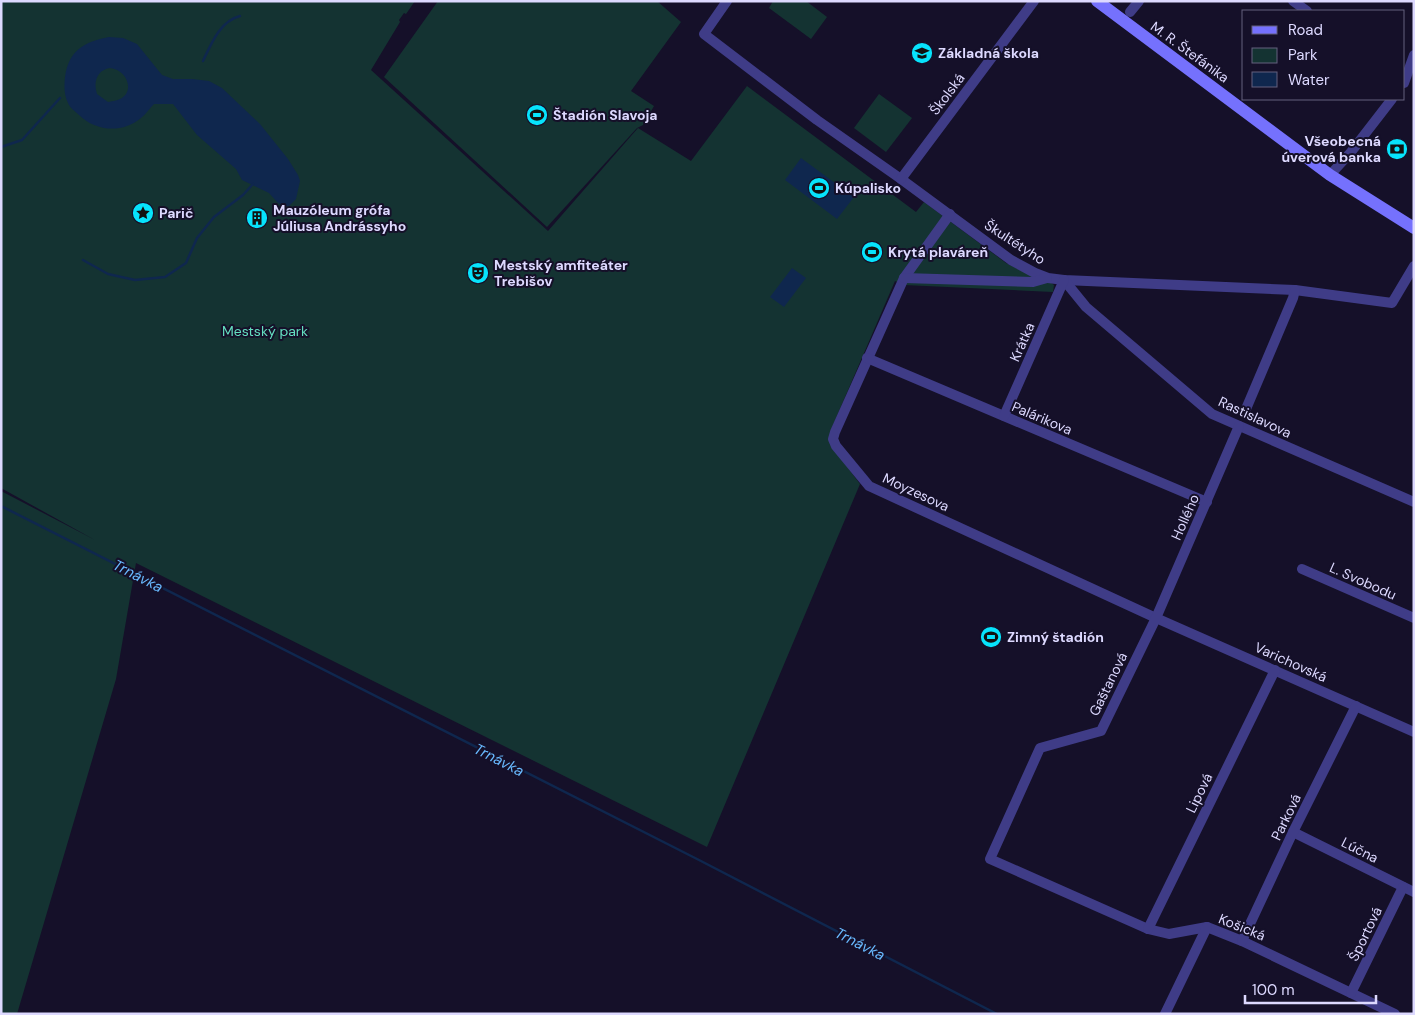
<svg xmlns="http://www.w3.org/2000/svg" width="1415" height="1015" font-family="'DM Sans',sans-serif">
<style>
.green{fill:#143332}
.water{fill:#0f274e;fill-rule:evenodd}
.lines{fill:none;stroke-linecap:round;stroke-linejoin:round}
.stream{stroke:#0f274e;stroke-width:2.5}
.street{stroke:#3f3c87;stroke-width:10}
.secondary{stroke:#7571fd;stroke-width:12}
.labels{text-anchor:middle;stroke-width:4;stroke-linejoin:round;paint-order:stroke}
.street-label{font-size:14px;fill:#ddd9ff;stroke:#151029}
.poi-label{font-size:14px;font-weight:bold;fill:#ddd9ff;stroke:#151029;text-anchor:start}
.park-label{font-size:14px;fill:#64dfc1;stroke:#151029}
.water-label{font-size:15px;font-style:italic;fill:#68b8fd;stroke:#151029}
</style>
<rect width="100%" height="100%" fill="#151029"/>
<g class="green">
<path d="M1,1H415L406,14L404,13L399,20L400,22L371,70L548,231L638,128L691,161L747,86L916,212L924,202L1006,263L1034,277L1050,282L1054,285L1053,292L904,285L895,281L830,432V444L860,484L707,847L136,563L116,679L17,1014H1V491L95,540L1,488Z"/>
<path d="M438,1H657L681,22L631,91L654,106L643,125L637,128L547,227L384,77Z"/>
<path d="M773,1H806L827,17L811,39L769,8Z"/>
<path d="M879,94L912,118L886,152L854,128Z"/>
</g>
<g class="water">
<path d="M109,37L123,38L137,44L162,75L173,79H192L209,81L222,88L260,124L288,159L298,175L300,181L296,199L289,206H284L278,203L269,193L242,180L236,169L197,135L173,104H154C150,108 146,114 141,118C122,134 95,131 79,115C75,111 70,108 68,103C64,95 64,86 65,77C69,50 84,42 109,37ZM110,68C126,69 136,91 120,99C116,101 111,101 108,102L97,94C93,82 97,70 110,68Z"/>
<path d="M801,158L854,197L837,219L785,180Z"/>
<path d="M792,268L806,278L784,307L770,297Z"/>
</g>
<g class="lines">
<g class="stream">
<path d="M203,61C211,44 220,21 240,16"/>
<path d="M1,147L22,140L60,98"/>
<path d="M83,260L108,274L135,280L165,277L186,263L197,238L214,217L243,195L253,184"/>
<path d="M1,506L699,860L997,1014"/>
</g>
<g class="street">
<path d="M727,1L704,34L817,120L901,179L1011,260L1035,273L1048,278L1064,280L1295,290L1392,303L1414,266"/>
<path d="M1293,1L1307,11"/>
<path d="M1130,12L1139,1"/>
<path d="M1404,83L1414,55"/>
<path d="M1330,175L1351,152L1392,99"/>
<path d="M901,179L1034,1"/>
<path d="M950,214L904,278L835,432L833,439L836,446L869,486L1156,618L1414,732"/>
<path d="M904,278L1033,282L1047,278"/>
<path d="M1064,280L1086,307L1212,414L1414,502"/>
<path d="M867,358L1207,502"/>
<path d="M1246,409L1293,298L1295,290"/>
<path d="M1004,416L1064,280"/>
<path d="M1239,426L1156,618L1101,731L1040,748L990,859L1148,929L1169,934L1207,927L1242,941L1395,1014"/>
<path d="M1302,569L1414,618"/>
<path d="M1293,832L1414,892"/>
<path d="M1148,929L1275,670"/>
<path d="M1242,941L1293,832L1356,706"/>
<path d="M1351,993L1403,887"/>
<path d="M1165,1014L1207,927"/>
</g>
<path class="secondary" d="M1097,1L1330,175L1414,228"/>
</g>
<defs>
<g id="school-disc" transform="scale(1.125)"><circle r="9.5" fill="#07e3fc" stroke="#151029"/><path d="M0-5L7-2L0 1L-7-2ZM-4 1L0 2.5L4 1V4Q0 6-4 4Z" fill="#111"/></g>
<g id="stadium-disc" transform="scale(1.125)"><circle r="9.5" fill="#07e3fc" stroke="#151029"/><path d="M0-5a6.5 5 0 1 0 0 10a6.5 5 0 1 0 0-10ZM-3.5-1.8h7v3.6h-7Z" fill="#111"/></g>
<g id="bank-disc" transform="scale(1.125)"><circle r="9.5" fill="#07e3fc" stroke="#151029"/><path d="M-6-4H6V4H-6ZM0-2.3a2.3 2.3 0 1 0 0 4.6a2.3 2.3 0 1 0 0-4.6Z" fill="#111"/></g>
<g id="sight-disc" transform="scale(1.125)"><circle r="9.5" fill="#07e3fc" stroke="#151029"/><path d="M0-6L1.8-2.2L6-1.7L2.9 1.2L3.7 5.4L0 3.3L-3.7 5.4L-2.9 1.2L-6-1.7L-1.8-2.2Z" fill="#111"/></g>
<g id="building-disc" transform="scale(1.125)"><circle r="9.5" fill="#07e3fc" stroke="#151029"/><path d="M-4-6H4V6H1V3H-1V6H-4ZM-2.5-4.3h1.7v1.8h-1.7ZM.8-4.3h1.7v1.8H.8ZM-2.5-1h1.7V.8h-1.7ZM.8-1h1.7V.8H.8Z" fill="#111"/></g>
<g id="theatre-disc" transform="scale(1.125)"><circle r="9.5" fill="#07e3fc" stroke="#151029"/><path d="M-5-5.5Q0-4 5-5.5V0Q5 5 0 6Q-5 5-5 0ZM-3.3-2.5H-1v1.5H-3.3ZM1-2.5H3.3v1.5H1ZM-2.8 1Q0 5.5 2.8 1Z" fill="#111"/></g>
</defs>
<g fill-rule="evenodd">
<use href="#school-disc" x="922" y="53"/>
<use href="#stadium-disc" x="537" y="115"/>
<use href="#bank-disc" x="1397" y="149"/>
<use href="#stadium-disc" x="819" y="188"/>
<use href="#sight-disc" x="143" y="213"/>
<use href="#building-disc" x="257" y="218"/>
<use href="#stadium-disc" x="872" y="252"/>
<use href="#theatre-disc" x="478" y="273"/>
<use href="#stadium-disc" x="991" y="637"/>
</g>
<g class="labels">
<g class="street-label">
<text transform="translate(1190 52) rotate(36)" y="5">M. R. Štefánika</text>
<text transform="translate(947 94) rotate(-53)" y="5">Školská</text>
<text transform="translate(1015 242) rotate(33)" y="5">Škultétyho</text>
<text transform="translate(1022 342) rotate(-66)" y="5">Krátka</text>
<text transform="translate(1255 417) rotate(25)" y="5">Rastislavova</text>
<text transform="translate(1042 418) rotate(23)" y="5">Palárikova</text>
<text transform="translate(916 492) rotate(25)" y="5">Moyzesova</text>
<text transform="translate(1185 517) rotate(-66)" y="5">Hollého</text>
<text transform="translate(1363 581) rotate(24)" y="5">L. Svobodu</text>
<text transform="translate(1291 662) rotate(24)" y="5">Varichovská</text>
<text transform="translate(1108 684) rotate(-64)" y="5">Gaštanová</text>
<text transform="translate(1199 793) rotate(-64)" y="5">Lipová</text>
<text transform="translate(1286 817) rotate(-64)" y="5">Parková</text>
<text transform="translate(1360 850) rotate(27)" y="5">Lúčna</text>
<text transform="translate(1242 927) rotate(22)" y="5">Košická</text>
<text transform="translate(1365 934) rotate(-64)" y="5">Športová</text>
</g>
<g class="poi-label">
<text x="938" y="58">Základná škola</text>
<text x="553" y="120">Štadión Slavoja</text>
<text x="1381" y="146" text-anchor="end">Všeobecná<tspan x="1381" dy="16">úverová banka</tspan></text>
<text x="835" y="193">Kúpalisko</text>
<text x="273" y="215">Mauzóleum grófa<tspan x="273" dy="16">Júliusa Andrássyho</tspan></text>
<text x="159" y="218">Parič</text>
<text x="888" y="257">Krytá plaváreň</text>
<text x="494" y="270">Mestský amfiteáter<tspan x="494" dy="16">Trebišov</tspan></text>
<text x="1007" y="642">Zimný štadión</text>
</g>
<g class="park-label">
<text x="265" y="336">Mestský park</text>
</g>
<g class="water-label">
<text transform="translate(138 576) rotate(27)" y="5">Trnávka</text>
<text transform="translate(499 760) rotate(27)" y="5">Trnávka</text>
<text transform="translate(860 944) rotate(27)" y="5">Trnávka</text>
</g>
</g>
<rect width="1415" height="1015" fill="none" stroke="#ddd9ff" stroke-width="5"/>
<rect x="1242" y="10" width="162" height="90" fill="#151029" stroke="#65607f"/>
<rect x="1252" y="26" width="25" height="8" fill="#7571fd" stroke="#65607f"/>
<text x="1288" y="35" font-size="15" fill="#ddd9ff">Road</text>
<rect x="1252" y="48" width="25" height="15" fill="#143332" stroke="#65607f"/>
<text x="1288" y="60" font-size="15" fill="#ddd9ff">Park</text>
<rect x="1252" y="72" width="25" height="15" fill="#0f274e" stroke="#65607f"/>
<text x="1288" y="85" font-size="15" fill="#ddd9ff">Water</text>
<path d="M1245 995v8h131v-8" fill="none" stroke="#ddd9ff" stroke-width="2.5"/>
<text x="1252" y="995" font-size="15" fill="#ddd9ff" stroke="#151029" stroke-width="4" paint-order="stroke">100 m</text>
</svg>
